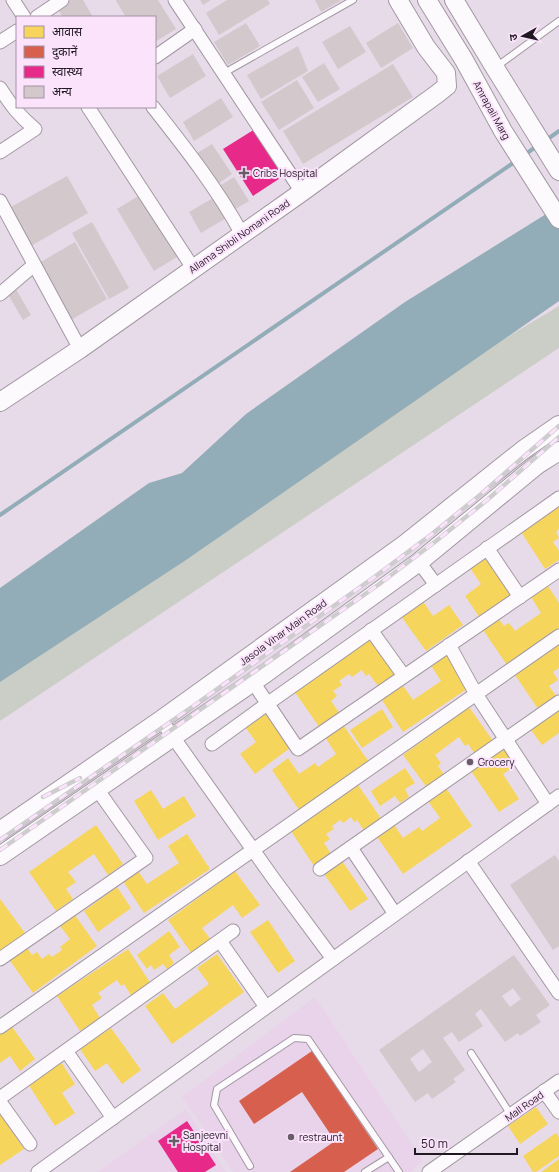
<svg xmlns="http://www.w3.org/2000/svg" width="559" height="1172" font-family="Manrope,'Noto Sans Devanagari',sans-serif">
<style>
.built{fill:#e9d3ea}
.green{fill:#cbcec7}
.water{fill:#92adb7}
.homes{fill:#f6d55c}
.shops{fill:#d6604d}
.health{fill:#e7298a}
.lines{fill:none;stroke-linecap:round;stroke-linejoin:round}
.stream{stroke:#92adb7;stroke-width:4}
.building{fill:#d3c8cb;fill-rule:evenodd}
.lane-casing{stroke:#a298a3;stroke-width:8}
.street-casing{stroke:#a298a3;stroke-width:15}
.secondary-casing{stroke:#a298a3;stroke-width:20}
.lane{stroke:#fcfafc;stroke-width:6}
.street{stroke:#fcfafc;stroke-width:13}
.secondary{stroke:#fcfafc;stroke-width:18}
.rail-casing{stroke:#cfccd0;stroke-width:4.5}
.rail{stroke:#fbe3fc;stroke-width:3;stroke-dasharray:9;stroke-linecap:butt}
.poi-dot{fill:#675d68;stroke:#fbe3fc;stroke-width:1.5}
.labels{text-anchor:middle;stroke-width:4;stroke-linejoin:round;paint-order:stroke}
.street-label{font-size:10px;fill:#211922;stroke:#fbe3fc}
.poi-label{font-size:10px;fill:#211922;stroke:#fbe3fc;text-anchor:start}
</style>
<rect width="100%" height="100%" fill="#e8dbe9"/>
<g class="built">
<path d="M315,997L423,1160L411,1172H233L182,1097Z"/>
<path d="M186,1109L226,1172H98Z"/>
</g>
<path class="green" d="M559,306V348L0,721V674L215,512Z"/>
<path class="water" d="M559,206V301L186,560L0,682V588L149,483L182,473L246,414L405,302Z"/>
<g class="homes">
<path d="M559,500V529L556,532L559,538L553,542L559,551V560L545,569L518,527Z"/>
<path d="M483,553L513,595L480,618L465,596L481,584L467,564Z"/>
<path d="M548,586L559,603V629L507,665L483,630L499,619L504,626L509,623L515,631L541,613L531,597Z"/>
<path d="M420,597L433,616L449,605L463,625L426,651L398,612Z"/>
<path d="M369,633L397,673L378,686L369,674L366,676L362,670L352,677L349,674L339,681L342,685L333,691L337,696L331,701L340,714L320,728L292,688Z"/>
<path d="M559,644V668L553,672L558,680L549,686L557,697L538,709L515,675Z"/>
<path d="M447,652L470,687L403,732L380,697L401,683L413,700L441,681L430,664Z"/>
<path d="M559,705V733L542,745L528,726Z"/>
<path d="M469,707L493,741L475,754L468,744L465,746L459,737L435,755L441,763L438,766L445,776L428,789L403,755Z"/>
<path d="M262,709L290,748L255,774L240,754L256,742L243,724Z"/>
<path d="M382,709L393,727L362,748L350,730Z"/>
<path d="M341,722L369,762L299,810L272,770L288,758L299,774L315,763L318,767L336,754L323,734Z"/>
<path d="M505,748L517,765L503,774L519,799L499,812L471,771Z"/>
<path d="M405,768L415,783L405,789L409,797L400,803L395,796L380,806L371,791Z"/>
<path d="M358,785L382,820L365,832L357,820L354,822L351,817L343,823L340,820L332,826L334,829L326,834L330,839L324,843L331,854L314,866L291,831Z"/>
<path d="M444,785L472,826L403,874L375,834L392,822L403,838L419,827L422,831L440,818L426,798Z"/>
<path d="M151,790L163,809L184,796L196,816L158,840L134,801Z"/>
<path d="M96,825L123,864L108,875L94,854L68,872L76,882L66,889L73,899L56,911L29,872Z"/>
<path d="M187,834L210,869L144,913L121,878L136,868L147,884L179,863L168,846Z"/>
<path d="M340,858L368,899L350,911L322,871Z"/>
<path d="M235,871L260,905L242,918L233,905L202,928L211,940L192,954L168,920Z"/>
<path d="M117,887L131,908L98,932L84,911Z"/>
<path d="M0,899L25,933L0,951Z"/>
<path d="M72,911L97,946L33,993L8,958L25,945L32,955L37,952L42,959L49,954L52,957L62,950L60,947L70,939L57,922Z"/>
<path d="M268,920L295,961L278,973L250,932Z"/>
<path d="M169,931L180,947L169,955L174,963L167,969L163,964L154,970L151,965L147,969L137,955Z"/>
<path d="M128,949L151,984L132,997L124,984L121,986L117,980L98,993L102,998L92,1005L100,1018L80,1031L57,996Z"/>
<path d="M217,954L244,992L172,1044L145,1006L163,993L175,1009L209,984L197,968Z"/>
<path d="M10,1024L35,1059L20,1071L10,1056L0,1063V1031Z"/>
<path d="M111,1028L141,1070L122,1084L107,1063L95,1071L80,1049Z"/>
<path d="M61,1062L75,1084L62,1093L75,1113L55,1126L28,1084Z"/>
<path d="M536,1107L548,1124L520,1144L508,1126Z"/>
<path d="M0,1113L24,1149L0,1165Z"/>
<path d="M556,1133L559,1137V1156L536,1172H533L523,1156Z"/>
<path d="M559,1159V1172H541Z"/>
</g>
<path class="shops" d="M312,1051L378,1149L344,1172H290L335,1141L302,1092L254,1124L239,1101Z"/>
<g class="health">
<path d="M255,129L285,175L253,196L223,149Z"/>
<path d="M187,1121L216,1165L205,1172H178L158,1141Z"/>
</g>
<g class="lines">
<g class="stream">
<path d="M545,141L559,131"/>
<path d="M523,156L537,146"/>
<path d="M0,515L516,161"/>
</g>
</g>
<g class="building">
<path d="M71,0H83L93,17H63L57,8Z"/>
<path d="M117,0H158L176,29L155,42V17H126L116,1Z"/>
<path d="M200,0H211L203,5Z"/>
<path d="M227,0H268L270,4L219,35L206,13Z"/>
<path d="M315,0H342L321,12Z"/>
<path d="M246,23L260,46L228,65L214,42Z"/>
<path d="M398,23L413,48L381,68L366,43Z"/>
<path d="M350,26L366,52L338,69L322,42Z"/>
<path d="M298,46L308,71L261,99L247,75Z"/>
<path d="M193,54L206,76L170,98L157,76Z"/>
<path d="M324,63L340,89L318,102L302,77Z"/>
<path d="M393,64L413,97L303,164L283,131Z"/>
<path d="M297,80L314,108L279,130L261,102Z"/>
<path d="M221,98L233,117L194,141L183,122Z"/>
<path d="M212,144L232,174L215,186L194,155Z"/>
<path d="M67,176L88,213L31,246L9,208Z"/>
<path d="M234,177L249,201L232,211L218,187Z"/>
<path d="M140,195L177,257L154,271L117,209Z"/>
<path d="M215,197L228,217L201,233L189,212Z"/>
<path d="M92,222L129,288L109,299L72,233Z"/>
<path d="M75,242L107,299L71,320L39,263Z"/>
<path d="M14,286L31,315L23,320L6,291Z"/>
<path d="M555,855L559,861V946L553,950L510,885Z"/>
<path d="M514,955L550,1005L536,1015L541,1022L520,1036L518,1033L505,1042L481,1009L475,1014L483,1026L459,1042L452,1032L443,1038L465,1070L453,1079L456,1082L432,1099L428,1093L415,1102L379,1050ZM513,988L521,999L510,1007L502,996ZM423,1049L432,1062L419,1072L410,1059Z"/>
</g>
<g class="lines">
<g class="lane-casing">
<g id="lane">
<path d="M496,67L559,21"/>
<path d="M224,73L353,0"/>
<path d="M471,1053L511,1115"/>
<path d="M250,1166L214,1105L217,1089L294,1038L308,1039L399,1172"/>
<path d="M365,1172L389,1157"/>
</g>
</g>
<g class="street-casing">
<g id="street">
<path d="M13,0L24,17"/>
<path d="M175,0L302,192"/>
<path d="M37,17L62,0"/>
<path d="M0,42L17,31"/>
<path d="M155,57L195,29"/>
<path d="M0,88C11,105 19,116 35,129L0,152"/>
<path d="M88,107L193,268"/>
<path d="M153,107C186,149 216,187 242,234"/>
<path d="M0,201L80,349"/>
<path d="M0,294L34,265"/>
<path d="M487,548L520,597"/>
<path d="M419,562L436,585"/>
<path d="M371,630L404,676"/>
<path d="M449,645L476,694L548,804"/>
<path d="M253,682L298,749L559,570"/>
<path d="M161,720L273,878L333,959"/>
<path d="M212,744L267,704L559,498"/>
<path d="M351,848L395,914"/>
<path d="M468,861L559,993"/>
<path d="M320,869L559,702"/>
<path d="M220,941L266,1007"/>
<path d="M0,959L146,858L97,789"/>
<path d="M0,1027L559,636"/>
<path d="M66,1051L113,1118"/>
<path d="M544,1091L559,1112"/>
<path d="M0,1098L233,931"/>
<path d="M0,1102L30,1144"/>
<path d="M38,1172L559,796"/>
<path d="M429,1172L559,1081"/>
</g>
</g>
<g class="secondary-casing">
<g id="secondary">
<path d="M427,0L464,60L503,131L559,219"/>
<path d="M454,0L495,68L559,171"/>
<path d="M0,402L80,349L302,192L437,94L447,86L446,73L426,47L398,0"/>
<path d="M0,831L161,720L405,544L523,450L559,425"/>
<path d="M0,856L266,673L419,562L537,465L559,451"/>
</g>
</g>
<use href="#lane" class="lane"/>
<use href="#street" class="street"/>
<use href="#secondary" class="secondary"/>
<g class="rail-casing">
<g id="rail">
<path d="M43,797L80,778"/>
<path d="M0,840L192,707L373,578L432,534L480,495L559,426"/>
<path d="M0,850L378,585L436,541L487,500L559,437"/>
</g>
</g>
<use href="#rail" class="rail"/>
</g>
<g class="poi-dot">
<path d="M242 167h4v4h4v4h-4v4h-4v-4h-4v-4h4z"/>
<circle cx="470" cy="762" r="4"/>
<circle cx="291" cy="1137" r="4"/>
<path d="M172 1135h4v4h4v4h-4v4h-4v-4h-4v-4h4z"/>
</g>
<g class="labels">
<g class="street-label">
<text transform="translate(492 110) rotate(61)" y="4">Amrapali Marg</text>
<text transform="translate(239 236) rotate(-35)" y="4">Allama Shibli Nomani Road</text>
<text transform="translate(283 632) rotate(-36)" y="4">Jasola Vihar Main Road</text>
<text transform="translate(524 1106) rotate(-35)" y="4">Mall Road</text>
</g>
<g class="poi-label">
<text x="253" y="177">Cribs Hospital</text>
<text x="478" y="766">Grocery</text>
<text x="183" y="1139">Sanjeevni<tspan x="183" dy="12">Hospital</tspan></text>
<text x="299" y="1141">restraunt</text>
</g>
</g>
<rect x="16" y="16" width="140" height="92" fill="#fbe3fc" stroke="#a492a5"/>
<rect x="24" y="26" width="20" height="12" fill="#f6d55c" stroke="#a492a5"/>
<text x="52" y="36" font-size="12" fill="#211922">आवास</text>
<rect x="24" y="46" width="20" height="12" fill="#d6604d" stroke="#a492a5"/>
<text x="52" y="56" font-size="12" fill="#211922">दुकानें</text>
<rect x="24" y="66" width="20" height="12" fill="#e7298a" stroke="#a492a5"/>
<text x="52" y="76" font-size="12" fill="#211922">स्वास्थ्य</text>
<rect x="24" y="86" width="20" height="12" fill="#d3c8cb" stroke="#a492a5"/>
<text x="52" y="96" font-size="12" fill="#211922">अन्य</text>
<g transform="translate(523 36) rotate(262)" stroke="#fbe3fc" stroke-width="3" paint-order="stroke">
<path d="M0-3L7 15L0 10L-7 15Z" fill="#211922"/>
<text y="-6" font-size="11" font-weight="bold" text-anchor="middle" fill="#211922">उ</text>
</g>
<path d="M415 1148v6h102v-6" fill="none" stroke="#211922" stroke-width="2"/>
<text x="421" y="1148" font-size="12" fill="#211922" stroke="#fbe3fc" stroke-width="3" paint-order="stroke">50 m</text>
</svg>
